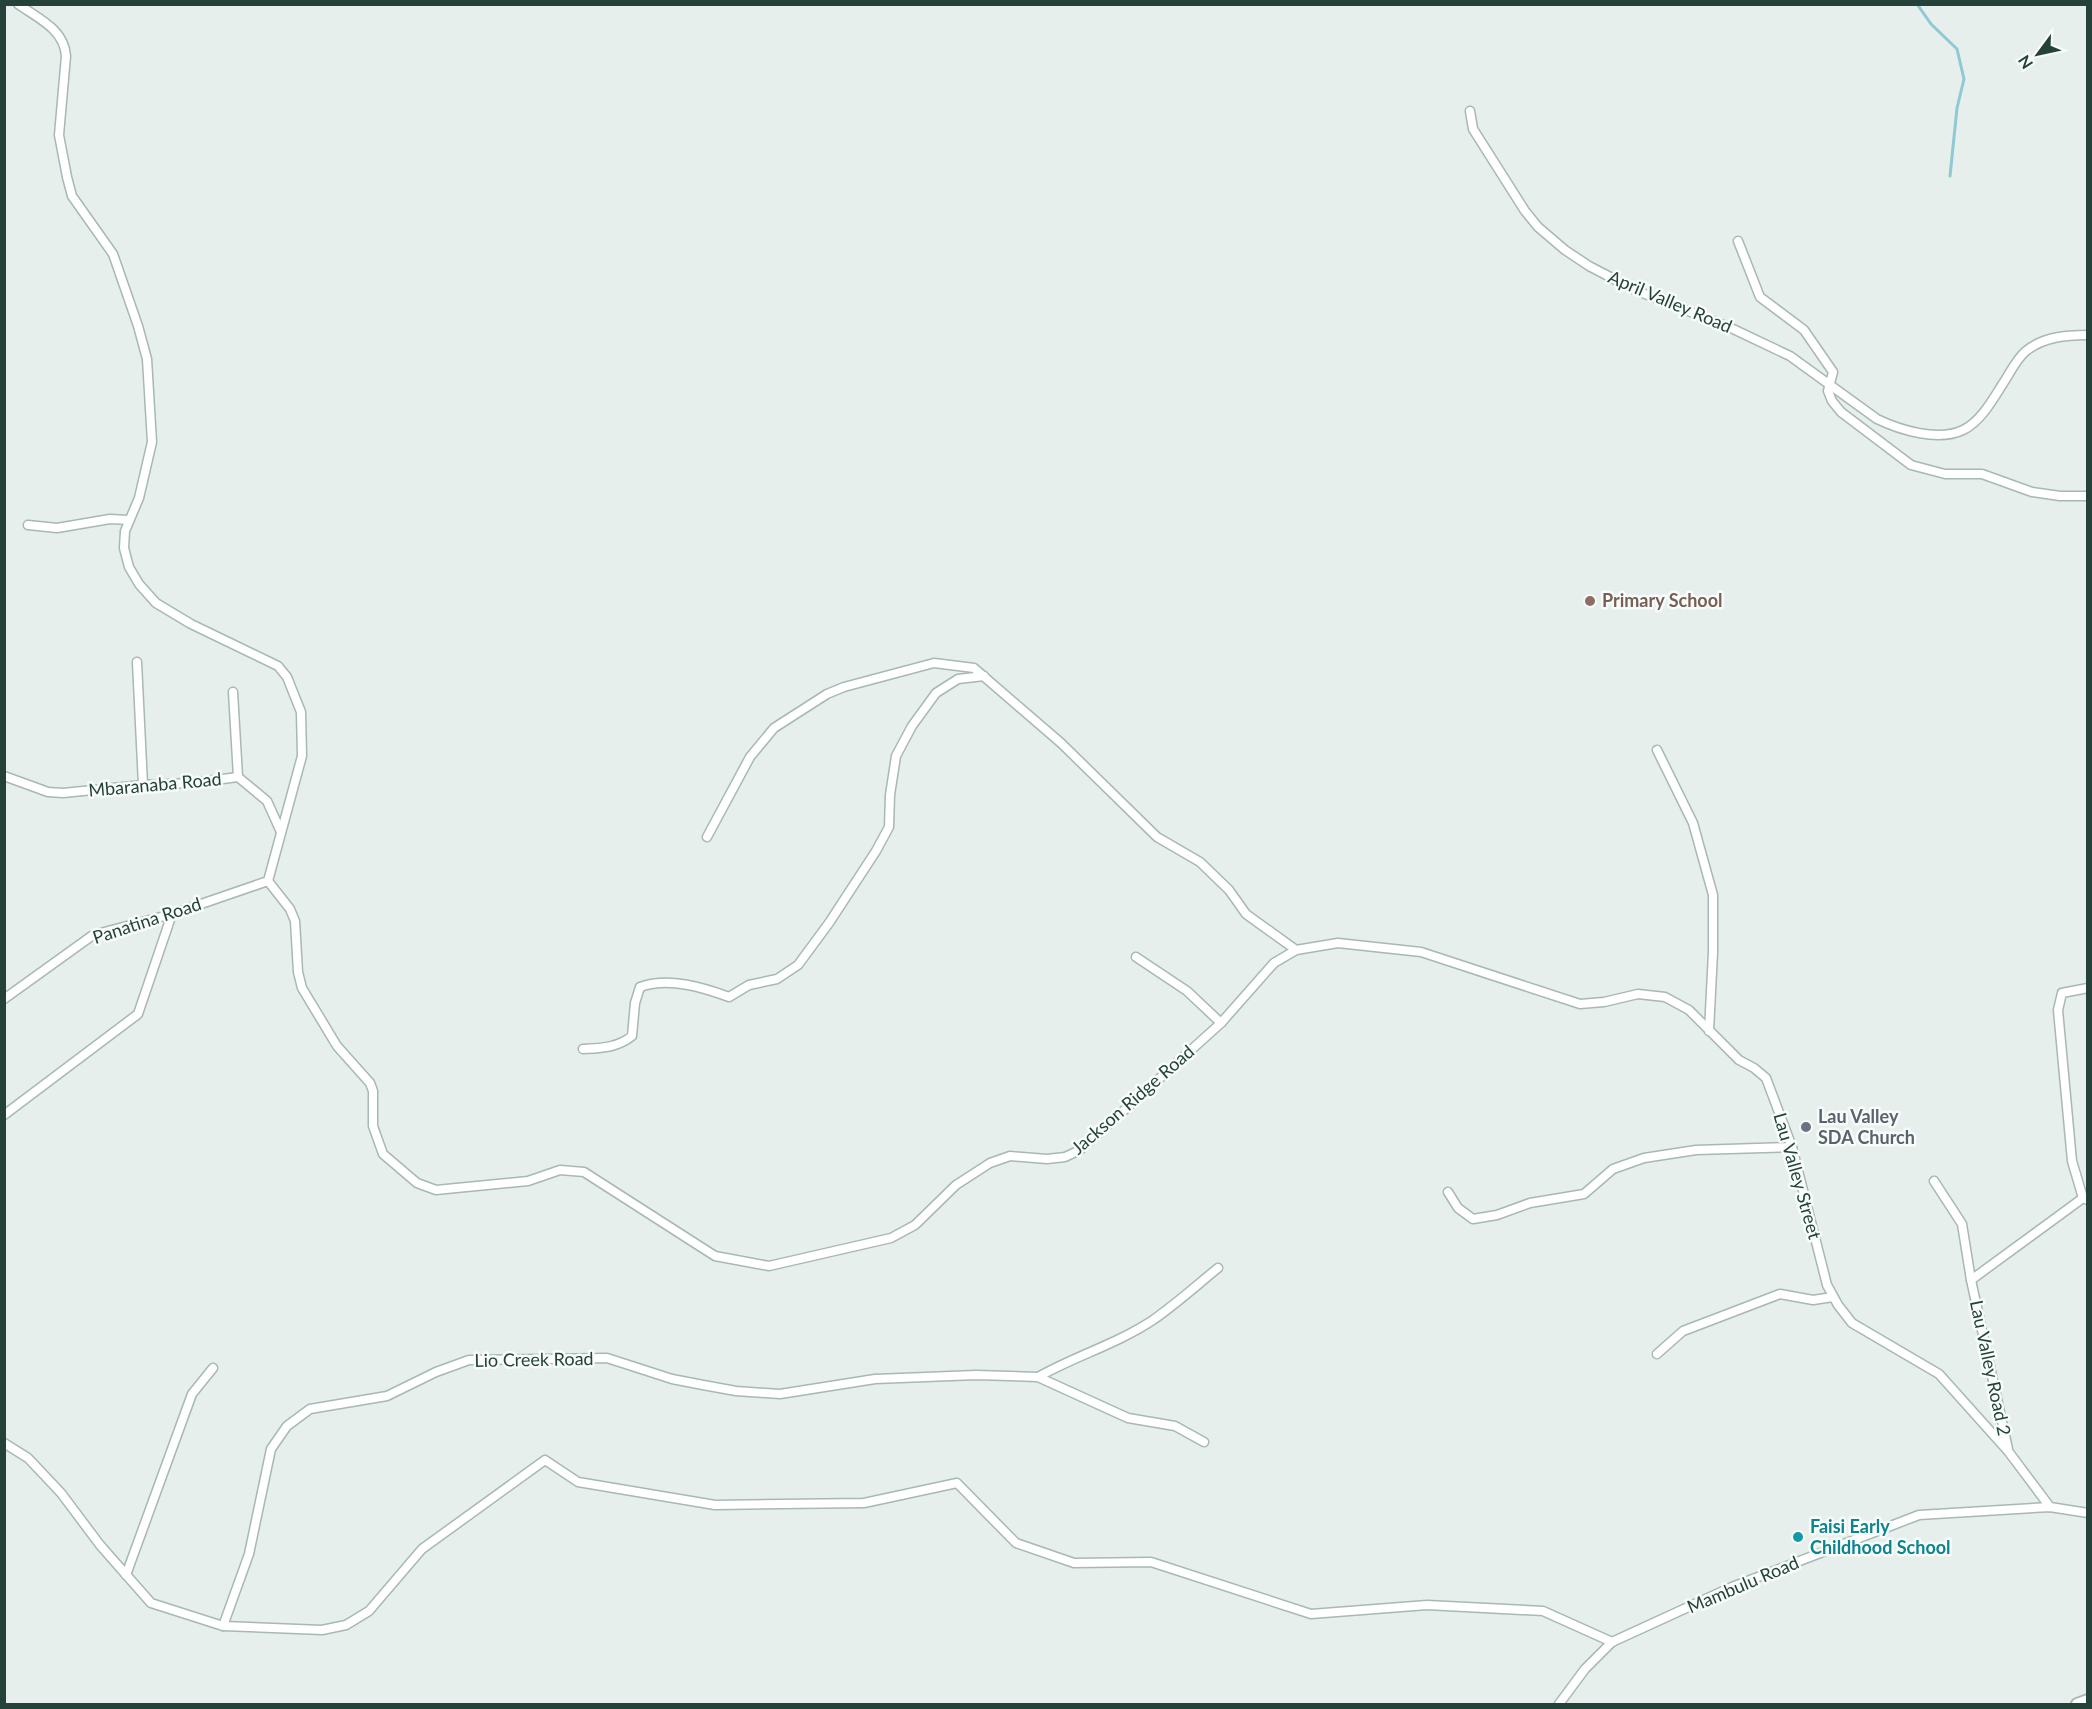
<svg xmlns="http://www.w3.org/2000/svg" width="2092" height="1709" font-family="Lato,sans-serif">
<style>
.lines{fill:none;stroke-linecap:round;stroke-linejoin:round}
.stream{stroke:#8ec9d4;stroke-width:3}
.minor-casing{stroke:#a8b8b2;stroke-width:11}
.tertiary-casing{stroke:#a8b8b2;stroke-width:14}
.minor{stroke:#fff;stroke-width:8}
.tertiary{stroke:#fff;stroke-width:10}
.education-dot{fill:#8d6e63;stroke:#f7fbf9;stroke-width:2}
.worship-dot{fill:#6b7280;stroke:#f7fbf9;stroke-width:2}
.culture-dot{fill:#0f9aa8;stroke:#f7fbf9;stroke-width:2}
.labels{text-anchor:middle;stroke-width:5;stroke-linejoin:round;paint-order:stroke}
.street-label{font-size:18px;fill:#24423a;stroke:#f7fbf9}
.education-label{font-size:18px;font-weight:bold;fill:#785e54;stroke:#f7fbf9;text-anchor:start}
.worship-label{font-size:18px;font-weight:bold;fill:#5b616d;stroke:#f7fbf9;text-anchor:start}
.culture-label{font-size:18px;font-weight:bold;fill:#0d838f;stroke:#f7fbf9;text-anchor:start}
</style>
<rect width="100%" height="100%" fill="#e6efeb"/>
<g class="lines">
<path class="stream" d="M1917,4L1931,24L1957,49L1964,79L1957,108L1950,176"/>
<g class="minor-casing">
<g id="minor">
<path d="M18,4C39,19 64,29 66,56L59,135L67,177L72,196L113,254L138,326L147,359L152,442L139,498L125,531L124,548L129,567L139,584L156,603L191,624L278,666L287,677L301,712L302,756L268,881"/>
<path d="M1470,111L1473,129L1525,211L1538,227L1565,250L1589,266L1635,290L1731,328L1790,356L1877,419C1900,430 1938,442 1963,430C1980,422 1992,401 2002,385C2009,375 2016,359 2026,351C2043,337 2066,335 2088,335"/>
<path d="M1738,241L1760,297L1804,330L1833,372L1828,391L1832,401L1841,412L1911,465L1945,474H1982L2032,492L2060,496H2088"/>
<path d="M28,525L57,528L110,519L129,520"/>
<path d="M137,662L143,785"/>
<path d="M233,692L238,777"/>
<path d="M1657,750L1693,823L1713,895V952L1709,1031"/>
<path d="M4,776L48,792L63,793L143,785L192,783L238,777L267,801L281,832"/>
<path d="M707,837L750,757L774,728L827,694L844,687L934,663L974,668L1061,743L1157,837L1200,862L1229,890L1246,914L1296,950"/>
<path d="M268,881L290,909L295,921L298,972L302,988L337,1046L370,1083L373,1091V1126L383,1154L417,1183L436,1190L528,1181L560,1170L584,1172L715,1256L769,1266L891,1238L915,1225L956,1185L990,1163L1010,1156L1047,1159L1065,1157L1080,1150L1221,1023L1274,963L1296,950L1338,943L1421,952L1580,1004L1604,1002L1638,994L1665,997L1689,1010L1739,1060L1754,1068L1766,1078L1792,1147L1827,1285L1838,1305L1852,1323L1939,1374L2008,1451L2050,1507"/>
<path d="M1136,957L1187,991L1221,1023"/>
<path d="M2088,988L2062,993L2058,1010L2072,1161L2083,1198L2088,1200"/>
<path d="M4,999L93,935L172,914L268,881"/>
<path d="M583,1049C601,1048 617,1048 632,1036L635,1003L640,987C669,977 702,987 729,997L749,985L777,979L798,965L829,923L876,851L889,827L890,795L896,756L912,726L936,693L958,679L984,676"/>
<path d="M4,1115L138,1014L172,914"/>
<path d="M1934,1181L1962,1224L1971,1280L2008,1449"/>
<path d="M1448,1192L1458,1208L1473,1219L1497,1215L1530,1203L1584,1194L1613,1169L1644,1158L1696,1150L1792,1147"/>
<path d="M1971,1280L2083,1198"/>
<path d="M1657,1354L1683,1331L1780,1294L1813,1300L1833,1297"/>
<path d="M1038,1377C1075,1356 1117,1344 1153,1320C1176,1304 1197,1285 1218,1268"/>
<path d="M4,1443L28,1458L61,1493L100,1545L151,1603L223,1626L322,1630L346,1625L369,1611L422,1549L545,1460L578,1482L715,1505L864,1503L957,1483L1016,1543L1074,1563L1151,1562L1311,1614L1427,1605L1543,1611L1612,1642"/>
<path d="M126,1575L192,1394L213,1368"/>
<path d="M223,1626L249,1554L271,1449L287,1426L310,1409L387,1396L436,1372L469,1360L607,1358L672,1379L703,1385L736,1391L780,1394L875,1379L976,1375L1038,1377L1128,1418L1175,1426L1204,1442"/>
<path d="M1559,1704L1585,1669L1612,1642L1732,1587L1919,1515L2050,1507L2088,1513"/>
</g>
</g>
<g class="tertiary-casing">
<path id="tertiary" d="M2077,1704L2088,1700"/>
</g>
<use href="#minor" class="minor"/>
<use href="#tertiary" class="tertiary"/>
</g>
<circle class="education-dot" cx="1590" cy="601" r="6"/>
<circle class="worship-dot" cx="1806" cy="1127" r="6"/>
<circle class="culture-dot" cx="1798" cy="1537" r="6"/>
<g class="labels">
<g class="street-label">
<text transform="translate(1670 302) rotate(23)" y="6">April Valley Road</text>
<text transform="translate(155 785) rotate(-5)" y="6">Mbaranaba Road</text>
<text transform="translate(147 921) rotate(-18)" y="6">Panatina Road</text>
<text transform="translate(1133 1100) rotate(-41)" y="6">Jackson Ridge Road</text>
<text transform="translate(1797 1176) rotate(74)" y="6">Lau Valley Street</text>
<text transform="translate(534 1360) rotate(-1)" y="6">Lio Creek Road</text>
<text transform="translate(1990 1368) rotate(78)" y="6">Lau Valley Road 2</text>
<text transform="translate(1743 1585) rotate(-23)" y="6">Mambulu Road</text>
</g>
<g class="education-label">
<text x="1602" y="607">Primary School</text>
</g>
<g class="worship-label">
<text x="1818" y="1123">Lau Valley<tspan x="1818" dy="21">SDA Church</tspan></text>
</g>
<g class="culture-label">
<text x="1810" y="1533">Faisi Early<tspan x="1810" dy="21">Childhood School</tspan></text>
</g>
</g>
<rect width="2092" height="1709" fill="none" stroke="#24423a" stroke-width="12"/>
<g transform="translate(2038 54) rotate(237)" stroke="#f7fbf9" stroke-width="4.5" paint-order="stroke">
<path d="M0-4.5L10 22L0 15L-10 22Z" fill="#24423a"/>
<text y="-9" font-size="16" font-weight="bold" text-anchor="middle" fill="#24423a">N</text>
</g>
</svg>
